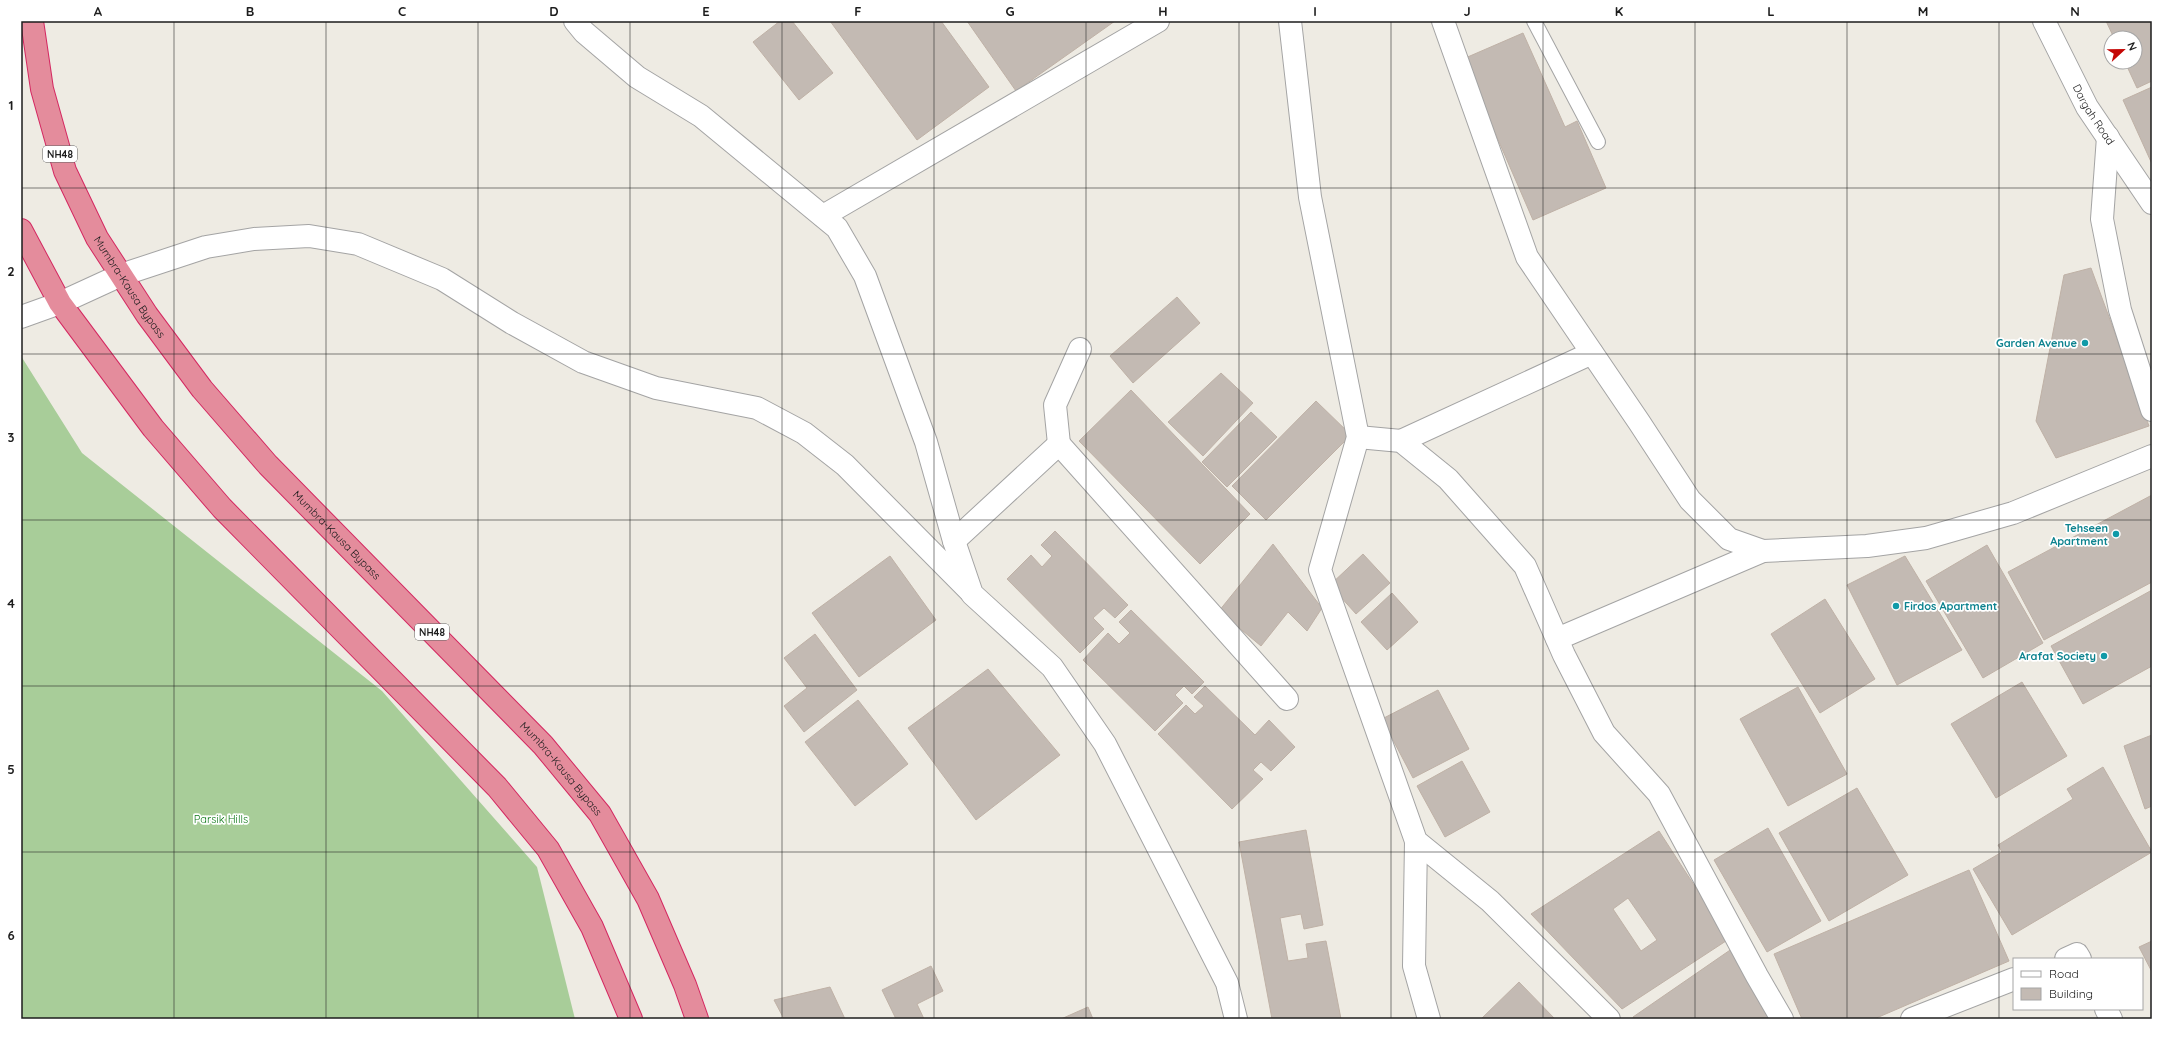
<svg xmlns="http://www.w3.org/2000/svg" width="2173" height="1040" font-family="Quicksand,sans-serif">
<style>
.forest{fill:#a8cd99}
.building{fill:#c3bab3;stroke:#bfb1a6;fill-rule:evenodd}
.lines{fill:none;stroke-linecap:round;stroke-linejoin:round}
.lane-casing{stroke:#a4a4a4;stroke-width:16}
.street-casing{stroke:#a4a4a4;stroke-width:24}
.highway-casing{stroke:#d42861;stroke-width:24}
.lane{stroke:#fff;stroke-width:14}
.street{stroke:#fff;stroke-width:22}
.highway{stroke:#e48c9c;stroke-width:22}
.grid{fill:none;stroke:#1d1d1d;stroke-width:1;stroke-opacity:0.55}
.culture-dot{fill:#0f9aa8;stroke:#fff;stroke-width:1.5}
.labels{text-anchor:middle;stroke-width:3.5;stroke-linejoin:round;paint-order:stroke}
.shield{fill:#fff;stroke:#616161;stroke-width:1}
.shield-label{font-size:10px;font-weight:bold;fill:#1d1d1d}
.street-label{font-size:11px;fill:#1d1d1d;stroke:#fff}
.culture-label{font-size:11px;font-weight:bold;fill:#0d838f;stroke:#fff;text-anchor:end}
.park-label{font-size:11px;fill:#0e7818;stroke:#fff}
.neatline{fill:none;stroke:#1d1d1d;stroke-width:1.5}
.grid-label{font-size:13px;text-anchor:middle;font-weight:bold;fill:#1d1d1d}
</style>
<rect width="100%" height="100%" fill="#eeebe3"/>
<path class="forest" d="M21,356L82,453L382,691L537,867L575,1019H21Z"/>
<g class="building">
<path d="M780,21H792L833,73L799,100L753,42Z"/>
<path d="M830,21H941L989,87L917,140Z"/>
<path d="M967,21H1115L1016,91Z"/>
<path d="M2106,21H2152V81L2137,88L2125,62H2135V38H2114Z"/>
<path d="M1523,33L1565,127L1577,121L1606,188L1533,220L1463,59Z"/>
<path d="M2152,87V164L2123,100Z"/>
<path d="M2091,268L2149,426L2056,458L2036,421L2064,275Z"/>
<path d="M1177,297L1200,323L1133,383L1110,356Z"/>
<path d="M1221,373L1253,403L1203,456L1168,422Z"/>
<path d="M1131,390L1250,514L1200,564L1079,441Z"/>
<path d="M1316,401L1351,435L1266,520L1232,486Z"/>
<path d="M1251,412L1277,437L1227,487L1202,462Z"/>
<path d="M2152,495V582L2044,640L2008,572Z"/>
<path d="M1055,531L1128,605L1115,618L1104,608L1093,618L1104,629L1080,653L1007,579L1031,555L1042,567L1052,556L1041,545Z"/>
<path d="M1273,544L1322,608L1307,631L1288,612L1261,646L1219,611Z"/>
<path d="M1987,545L2043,643L1983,678L1926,581Z"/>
<path d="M1363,554L1390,583L1356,614L1330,585Z"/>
<path d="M890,556L936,620L859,677L812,613Z"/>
<path d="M1905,556L1962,650L1897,685L1847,585Z"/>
<path d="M2152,590V666L2083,704L2051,646Z"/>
<path d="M1392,593L1418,622L1387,650L1361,622Z"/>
<path d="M1825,599L1875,679L1820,713L1771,634Z"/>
<path d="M1131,610L1204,682L1192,694L1184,686L1175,695L1183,703L1155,731L1083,660L1108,633L1119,644L1130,633L1119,622Z"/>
<path d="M815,634L857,690L804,732L784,706L807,688L784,658Z"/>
<path d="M988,669L1060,755L976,820L908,728Z"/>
<path d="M2022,682L2067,756L1996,798L1951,724Z"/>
<path d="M1205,686L1255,735L1269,720L1295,747L1271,771L1261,762L1253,770L1263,779L1232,809L1158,734L1186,705L1195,714L1204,706L1194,697Z"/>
<path d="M1798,687L1847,774L1788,806L1740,719Z"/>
<path d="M1438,690L1469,749L1413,778L1382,719Z"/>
<path d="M858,700L908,764L855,806L805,742Z"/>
<path d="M2152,735V806L2145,809L2124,746Z"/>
<path d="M1462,761L1490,812L1445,837L1417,786Z"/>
<path d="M2103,767L2152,852L2012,935L1973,869L2002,852L1998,845L2073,799L2067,789Z"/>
<path d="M1857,788L1908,875L1829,921L1779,833Z"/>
<path d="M1768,828L1821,921L1767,952L1714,860Z"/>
<path d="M1306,830L1323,925L1304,929L1301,914L1280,918L1288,961L1308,958L1306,944L1326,941L1341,1019H1272L1239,842Z"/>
<path d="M1659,831L1729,939L1622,1009L1531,914ZM1628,898L1657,940L1641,951L1613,909Z"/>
<path d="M1969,870L2009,961L1874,1019H1802L1774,954Z"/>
<path d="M2152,941V972L2139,947Z"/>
<path d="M1736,946L1770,1019H1634L1633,1017Z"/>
<path d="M931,966L943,991L917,1004L924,1019H896L882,990Z"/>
<path d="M1519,982L1555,1019H1481Z"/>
<path d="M830,987L845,1019H784L774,1000Z"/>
<path d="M1088,1007L1093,1019H1061Z"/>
</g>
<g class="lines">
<g class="lane-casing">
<path id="lane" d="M1534,21L1598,142"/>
</g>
<g class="street-casing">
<g id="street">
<path d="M575,21L584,32L637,77L701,116L837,228L865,276L926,442L954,541L972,594L1052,667L1105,744L1227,983L1236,1019"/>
<path d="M1290,21L1310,197L1358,437L1320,570L1416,841L1490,901L1609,1019"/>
<path d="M1443,21L1527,257L1639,422L1690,500L1729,539L1763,551L1867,546L1926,538L2013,513L2152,456"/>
<path id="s1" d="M2044,21L2087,107L2152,203"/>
<path d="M2108,137L2102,219L2120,310L2152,410"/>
<path d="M823,216L1158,21"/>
<path d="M21,317L60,303L121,275L206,247L254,239L309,236L358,244L442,279L512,323L583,362L656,388L757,408L804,433L845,465L969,590"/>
<path d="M1358,437L1401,441L1448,479L1525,566L1564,655L1604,733L1659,794L1757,976L1782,1019"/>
<path d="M1401,441L1592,353"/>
<path d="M1059,444L1055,405L1080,349"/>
<path d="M954,541L1059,444L1287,699"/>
<path d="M1557,639L1763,551"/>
<path d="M1416,841L1414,966L1429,1019"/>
<path d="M2066,959L2077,954L2080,959"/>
<path d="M2106,1009L2111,1019"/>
<path d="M1912,1019L2014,979"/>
</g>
</g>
<g class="highway-casing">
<g id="highway">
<path id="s2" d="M32,21L42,89L65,171L97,238L147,315L202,389L268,465L543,745L600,814L648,899L685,985L697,1019"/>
<path d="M21,230L60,303L153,428L222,508L497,787L548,849L592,927L631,1019"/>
</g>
</g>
<use href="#lane" class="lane"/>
<use href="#street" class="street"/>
<use href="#highway" class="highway"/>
</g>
<path class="grid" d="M174,21V1019M326,21V1019M478,21V1019M630,21V1019M782,21V1019M934,21V1019M1086,21V1019M1239,21V1019M1391,21V1019M1543,21V1019M1695,21V1019M1847,21V1019M1999,21V1019M21,188H2152M21,354H2152M21,520H2152M21,686H2152M21,852H2152"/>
<g class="culture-dot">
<circle cx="2085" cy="343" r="4"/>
<circle cx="2116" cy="534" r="4"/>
<circle cx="1896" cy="606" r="4"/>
<circle cx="2104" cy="656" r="4"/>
</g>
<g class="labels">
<g class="shield">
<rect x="43" y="146" width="34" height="16" rx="3"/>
<rect x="415" y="624" width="34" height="16" rx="3"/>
</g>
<g class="shield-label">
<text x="60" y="158">NH48</text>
<text x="432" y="636">NH48</text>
</g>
<g class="street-label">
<text dy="4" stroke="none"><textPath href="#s1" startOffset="106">Dargah Road</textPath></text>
<text dy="4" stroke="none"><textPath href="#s2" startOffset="287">Mumbra-Kausa Bypass</textPath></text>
<text dy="4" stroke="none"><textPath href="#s2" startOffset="611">Mumbra-Kausa Bypass</textPath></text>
<text dy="4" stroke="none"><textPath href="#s2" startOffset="935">Mumbra-Kausa Bypass</textPath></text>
</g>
<g class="culture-label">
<text x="2077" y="347">Garden Avenue</text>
<text x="2108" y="532">Tehseen<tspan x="2108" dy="13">Apartment</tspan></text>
<text x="1904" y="610" text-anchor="start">Firdos Apartment</text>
<text x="2096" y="660">Arafat Society</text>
</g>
<g class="park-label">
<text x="221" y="823">Parsik Hills</text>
</g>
</g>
<rect width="2173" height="1040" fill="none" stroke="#ffffff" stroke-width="44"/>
<rect x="2013" y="958" width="130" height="52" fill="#ffffff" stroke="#a5a5a5"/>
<rect x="2021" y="971" width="20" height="6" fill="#ffffff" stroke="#a5a5a5"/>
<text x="2049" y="978" font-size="12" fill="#1d1d1d">Road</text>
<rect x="2021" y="988" width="20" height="12" fill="#c3bab3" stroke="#a5a5a5"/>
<text x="2049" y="998" font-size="12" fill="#1d1d1d">Building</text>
<g transform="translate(2123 50) rotate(68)"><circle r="19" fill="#ffffff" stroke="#a5a5a5"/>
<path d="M0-3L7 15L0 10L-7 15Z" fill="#c50705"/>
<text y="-6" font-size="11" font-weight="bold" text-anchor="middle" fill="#1d1d1d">N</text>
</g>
<rect x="22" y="22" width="2129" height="996" class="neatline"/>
<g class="grid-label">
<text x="98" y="16">A</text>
<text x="250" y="16">B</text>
<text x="402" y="16">C</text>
<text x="554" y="16">D</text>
<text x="706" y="16">E</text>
<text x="858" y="16">F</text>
<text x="1010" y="16">G</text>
<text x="1163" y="16">H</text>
<text x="1315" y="16">I</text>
<text x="1467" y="16">J</text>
<text x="1619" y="16">K</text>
<text x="1771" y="16">L</text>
<text x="1923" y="16">M</text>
<text x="2075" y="16">N</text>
<text x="11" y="110">1</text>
<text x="11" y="276">2</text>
<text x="11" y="442">3</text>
<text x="11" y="608">4</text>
<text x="11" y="774">5</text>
<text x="11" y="940">6</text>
</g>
</svg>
